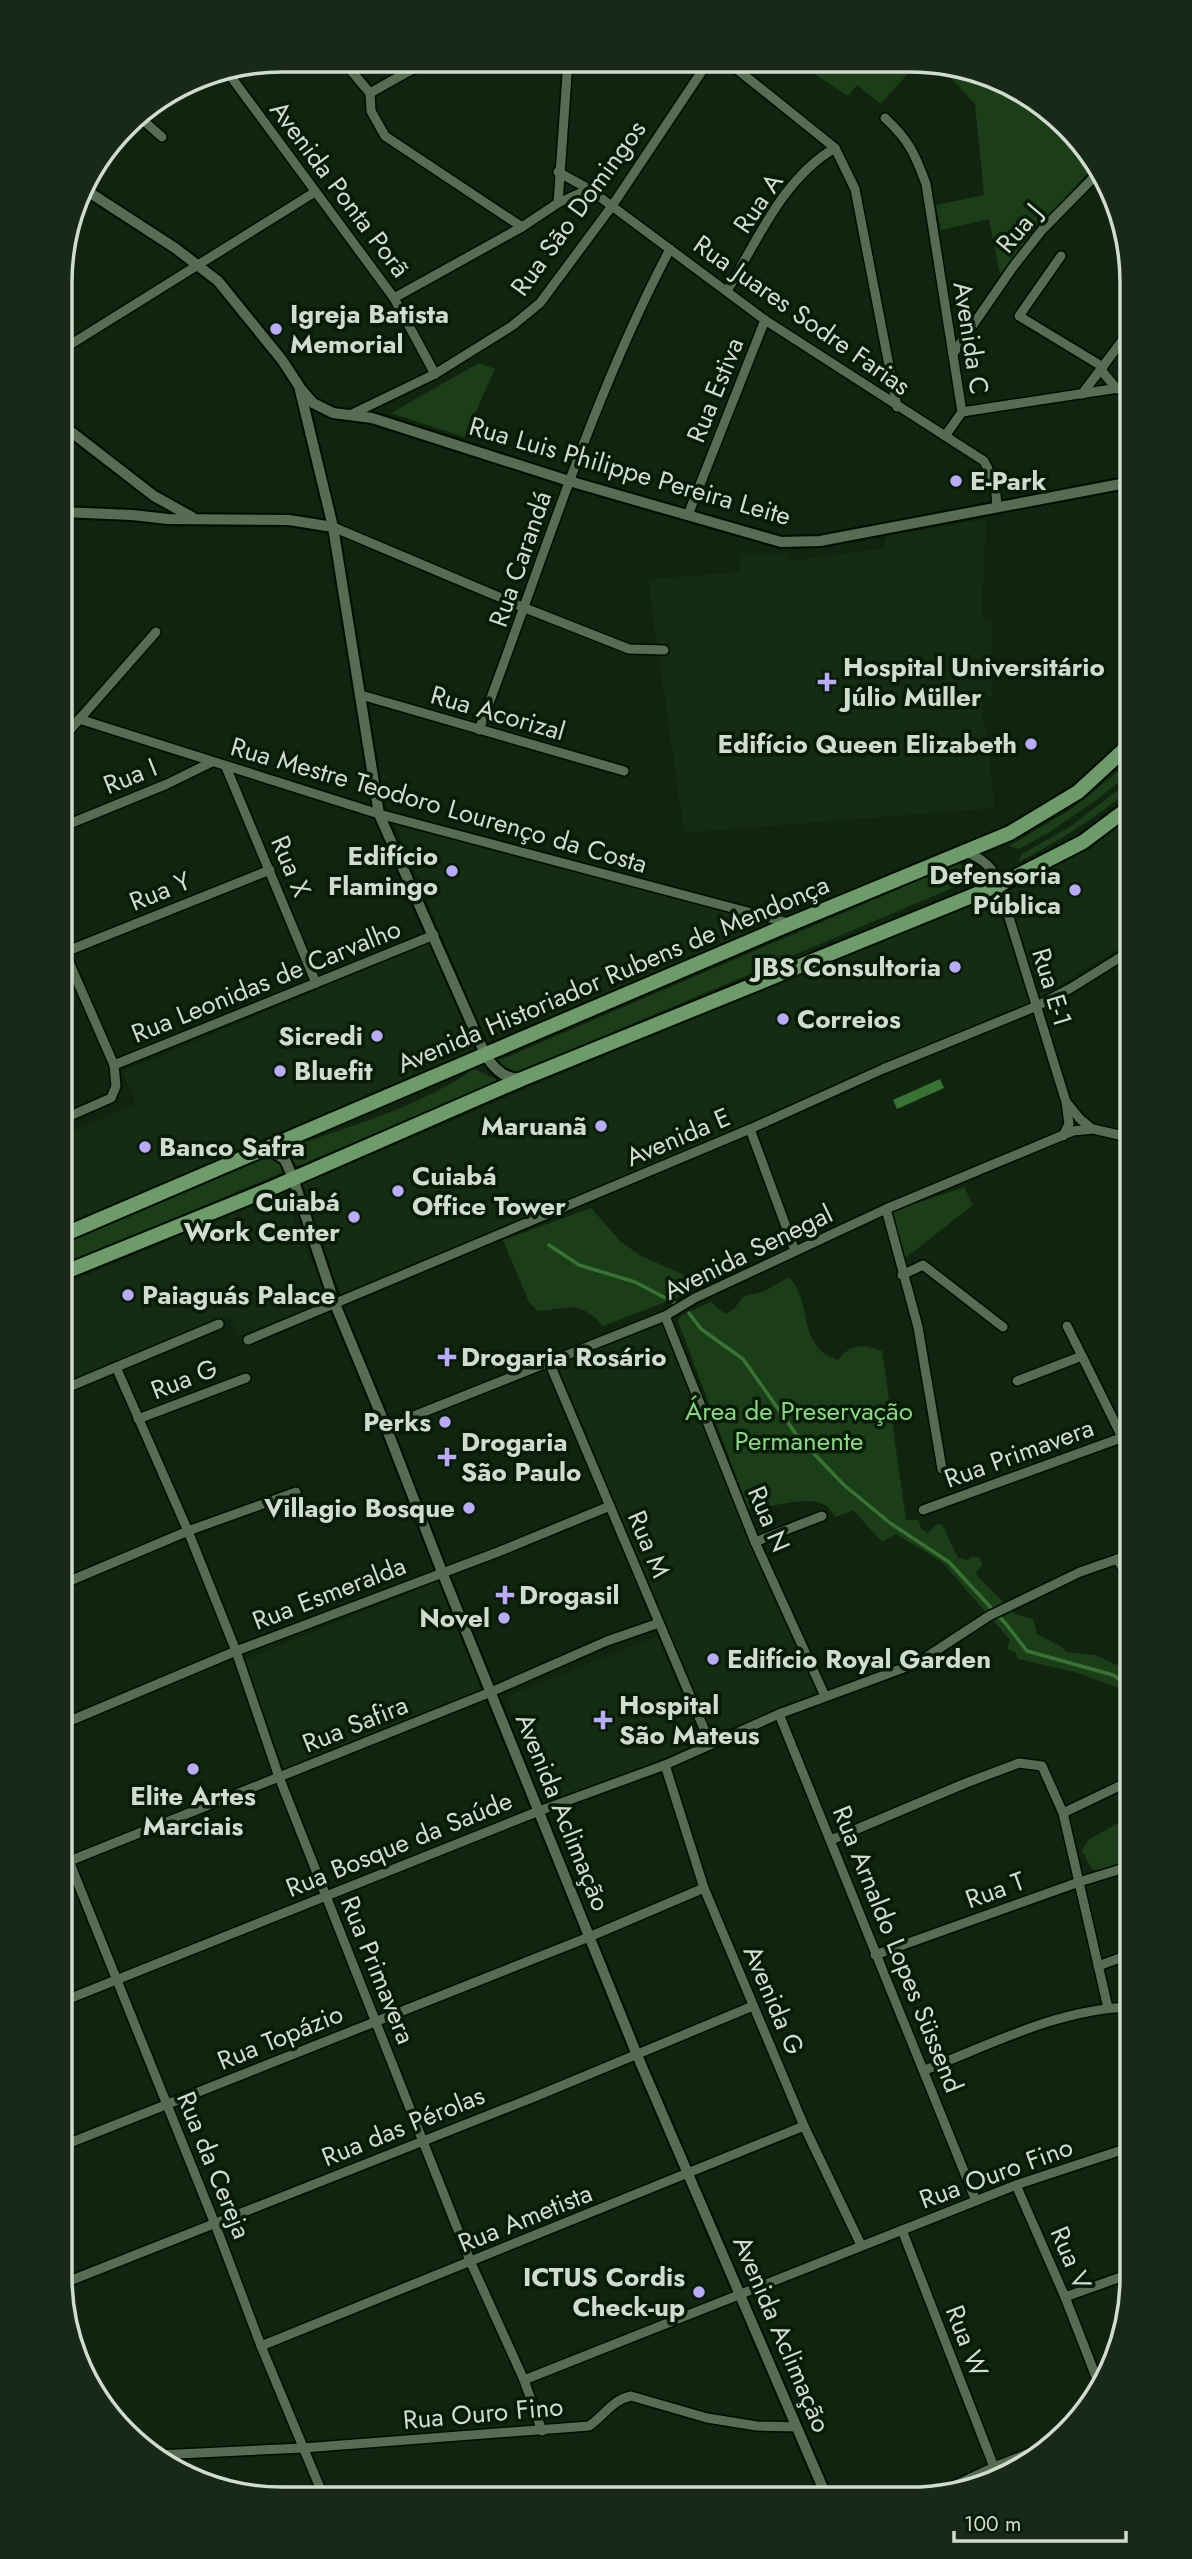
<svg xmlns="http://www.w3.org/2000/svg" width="1192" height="2559" font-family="Jost,sans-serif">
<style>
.built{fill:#142c11}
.green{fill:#1b3e18}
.water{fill:#387333}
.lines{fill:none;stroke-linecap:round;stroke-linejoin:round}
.stream{stroke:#387333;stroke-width:3.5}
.minor-casing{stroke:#000d00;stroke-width:12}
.tertiary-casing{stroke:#000d00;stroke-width:14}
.primary-casing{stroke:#000d00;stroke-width:18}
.minor{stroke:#566c53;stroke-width:9}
.tertiary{stroke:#566c53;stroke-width:10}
.primary{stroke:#6d9b69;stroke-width:14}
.poi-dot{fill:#b9abf7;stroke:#081b07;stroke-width:2.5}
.labels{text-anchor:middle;stroke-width:7;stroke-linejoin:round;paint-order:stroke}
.street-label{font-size:26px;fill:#d0dcce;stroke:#081b07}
.poi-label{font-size:26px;font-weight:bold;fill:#d0dcce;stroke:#081b07;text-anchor:start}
.park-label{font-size:26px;fill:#87d77f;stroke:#081b07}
.rim{fill:none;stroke:#d0dcce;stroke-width:3.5}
</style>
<rect width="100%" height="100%" fill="#11240f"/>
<g class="built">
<path d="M986,519L982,619L993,620L991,668L993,697H983V716L988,737L994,808L684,833L648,579L740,572V553H788L789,561L885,548L886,536Z"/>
<path d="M1127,813V943L1042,996L1003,886Z"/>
<path d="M391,814L772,925L486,1042Z"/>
<path d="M992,891L1031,1003L341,1296L301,1185Z"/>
<path d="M433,941L481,1054L63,1229V1135L136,1104L122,1072Z"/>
<path d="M282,1192L329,1301L238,1336L229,1316L64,1386V1285Z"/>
<path d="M662,1321L818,1694L713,1736L558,1366Z"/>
<path d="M441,1580L485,1689L284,1769L244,1660Z"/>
<path d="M657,1636L701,1743L550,1804L506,1697Z"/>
</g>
<g class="green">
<path d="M798,63H917L881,104L857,85L848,96Z"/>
<path d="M958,66L1057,115L1096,163L1000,274L989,219L941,230L936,205L984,195L975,104L949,76Z"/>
<path d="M479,363L495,369L464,437L391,413Z"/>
<path d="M1127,764V775L1099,798L1047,834L1018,849L1009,846L1073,808Z"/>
<path d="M1127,783V792C1093,819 1057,843 1018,862L1022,854L1071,826Z"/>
<path d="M957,864L966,866L978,877L517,1073L493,1063Z"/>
<path d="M474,1069L496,1079V1082L298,1166L280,1151C346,1127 416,1109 474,1069Z"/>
<path d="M268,1157L275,1159L286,1171L63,1266V1244Z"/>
<path d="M964,1187L973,1205L904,1259L891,1212Z"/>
<path d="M591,1208L620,1241L641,1256L680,1273L698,1287L684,1295L603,1326C580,1300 570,1308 538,1311L529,1302L503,1240Z"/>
<path d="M789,1277C814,1303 795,1345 838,1360C853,1342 862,1345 882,1351L906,1520H918L922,1530L928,1533L936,1525L942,1524L958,1558L967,1560L971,1557H979L982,1565L976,1573L978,1577L1015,1614L1033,1619L1037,1634L1060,1646L1067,1652L1095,1655L1130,1671V1692L1075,1672L1018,1659L1015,1652L1007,1649L1010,1640L942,1562L896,1534L882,1542L853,1510L836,1517C833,1514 829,1507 825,1505C805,1494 769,1510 748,1508L678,1321L680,1316L711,1302L725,1314L734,1309L744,1296L763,1292Z"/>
<path d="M1116,1824L1130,1827L1131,1862L1100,1873L1091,1868L1082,1851L1088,1840Z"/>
<path d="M1045,2452L1034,2462L968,2492H951Z"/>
</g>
<path class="water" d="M940,1079L944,1088L897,1109L893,1100Z"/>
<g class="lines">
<g class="stream">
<path d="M549,1245L579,1265L635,1282L675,1303"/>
<path d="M689,1313L701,1329L743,1359L798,1437L844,1485L890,1523L949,1562L1006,1624L1027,1651L1113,1675L1130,1686"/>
</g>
<g class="minor-casing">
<g id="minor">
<path d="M342,60L370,93L371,111L385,136L522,227"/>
<path d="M728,62L835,148L855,189L897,407"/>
<path d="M226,70L394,298L435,374"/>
<path d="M370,93L411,70L440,60"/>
<path d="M136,114L162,137"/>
<path d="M885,118C909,140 915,154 926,184L962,412"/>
<path d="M558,172L589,189L765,320L984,461L995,483L997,507"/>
<path d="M558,203L568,61"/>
<path d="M1061,256L1019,316L1103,367"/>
<path d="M727,291C757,241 783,178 835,148"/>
<path d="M394,298L522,227L558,203L589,189"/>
<path d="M60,351L315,192"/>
<path d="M953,354L1013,267L1042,230L1102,169"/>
<path d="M1101,370L1117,389"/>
<path d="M1082,394L1125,337"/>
<path d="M962,412L1125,387"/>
<path d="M350,415L435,374L512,326L540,303L612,206L708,62"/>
<path d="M945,436L962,412"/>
<path d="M688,515L765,320"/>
<path d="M333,527L525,608L629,649L664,650"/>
<path d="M361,695L624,771"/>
<path d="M79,719L379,814L789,923"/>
<path d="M479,730C540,570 590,401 670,249"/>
<path d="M62,739L156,632"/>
<path d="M226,767L316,983"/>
<path d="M62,827L167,784L212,762"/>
<path d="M966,852C983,859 993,867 999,885L1066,1102L1069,1124L1063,1136"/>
<path d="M62,946L114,1065L116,1086L111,1098L63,1119"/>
<path d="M65,952L270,870"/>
<path d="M62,982L75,977"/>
<path d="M114,1065L434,935"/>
<path d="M1067,1103L1080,1119L1091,1128"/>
<path d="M750,1129L795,1251"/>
<path d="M886,1209L918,1327L942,1469"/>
<path d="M902,1275L923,1265L1003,1327"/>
<path d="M665,1316L755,1542L825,1696"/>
<path d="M1067,1326L1082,1356"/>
<path d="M248,1340L750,1129L883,1069L1037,1006L1071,988L1127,953"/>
<path d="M549,1362L710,1743"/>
<path d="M116,1367L188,1531L236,1651L279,1777L471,2263L524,2380L542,2431"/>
<path d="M1017,1381L1082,1356L1122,1437"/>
<path d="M64,1389L219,1324"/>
<path d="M138,1419L246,1378"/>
<path d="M386,1427L665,1316L695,1298L886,1209L1073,1131L1093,1129L1128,1137"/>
<path d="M923,1510L1129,1435"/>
<path d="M755,1542L822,1516"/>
<path d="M1117,1559L1130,1580"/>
<path d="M65,1583L188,1531L296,1492"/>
<path d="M779,1714L976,2201"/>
<path d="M65,1723L236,1651L498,1552L610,1506"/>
<path d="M665,1765L704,1888L804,2126L861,2245"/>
<path d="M1063,1813L1130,1781"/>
<path d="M831,1840L966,1783L1019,1763L1042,1766L1063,1813L1108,2008"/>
<path d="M65,1851L215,2224L261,2346L323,2495"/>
<path d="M67,1862L491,1692L607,1641L659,1623"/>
<path d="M875,1955L1079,1882L1131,1866"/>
<path d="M1098,1966L1131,1954"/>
<path d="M66,2000L539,1811L665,1765L779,1714L917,1663L989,1616L1080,1572L1129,1555"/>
<path d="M925,2070C992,2044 1058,2009 1131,2007"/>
<path d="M67,2144L589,1937L704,1888"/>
<path d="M1016,2185L1065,2297L1100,2387"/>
<path d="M902,2230L994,2467"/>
<path d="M67,2282L532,2098L753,2006"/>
<path d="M1065,2297L1132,2273"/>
<path d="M261,2346L804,2126"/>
<path d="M524,2380L1016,2185L1131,2147"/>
<path d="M157,2455L303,2448L589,2426C605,2415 612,2400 631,2396L707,2418L757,2426L797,2427"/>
<path d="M946,2492L947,2489L994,2467L1057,2442"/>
</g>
</g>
<g class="tertiary-casing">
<g id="tertiary">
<path d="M81,187L175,248L218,281L282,360L299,386L333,527L379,814L485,1054C493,1068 505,1079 521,1079"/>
<path d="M301,389L313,403L333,413L372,418L569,481L781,542L820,541L1126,483"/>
<path d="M61,424L154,496L192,517"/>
<path d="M61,512L132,515L168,519L289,520L333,527"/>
<path d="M268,1148L285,1160L293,1178L335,1304L386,1427L442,1572L637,2055L825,2493"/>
</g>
</g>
<g class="primary-casing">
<g id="primary">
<path d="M63,1235L790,924L1010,833L1078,792L1127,747"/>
<path d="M63,1273L272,1188L522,1079L999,885L1083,842L1127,809"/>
</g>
</g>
<use href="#minor" class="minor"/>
<use href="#tertiary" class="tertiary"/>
<use href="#primary" class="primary"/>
</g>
<g class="poi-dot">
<circle cx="276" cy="329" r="7"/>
<circle cx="956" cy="481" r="7"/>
<path d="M823.5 671.5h7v7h7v7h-7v7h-7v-7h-7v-7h7z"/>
<circle cx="1031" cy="744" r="7"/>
<circle cx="452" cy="871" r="7"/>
<circle cx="1075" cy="890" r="7"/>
<circle cx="955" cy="967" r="7"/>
<circle cx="783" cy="1019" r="7"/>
<circle cx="377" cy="1036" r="7"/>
<circle cx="280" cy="1071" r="7"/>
<circle cx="601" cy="1126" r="7"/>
<circle cx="145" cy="1147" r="7"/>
<circle cx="398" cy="1191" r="7"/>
<circle cx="354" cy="1217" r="7"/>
<circle cx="128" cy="1295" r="7"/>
<path d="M443.5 1346.5h7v7h7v7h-7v7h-7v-7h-7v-7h7z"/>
<circle cx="445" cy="1422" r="7"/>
<path d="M443.5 1446.5h7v7h7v7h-7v7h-7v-7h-7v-7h7z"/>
<circle cx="469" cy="1508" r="7"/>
<path d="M501.5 1584.5h7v7h7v7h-7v7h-7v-7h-7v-7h7z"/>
<circle cx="504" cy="1618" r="7"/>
<circle cx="713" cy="1659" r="7"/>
<path d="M599.5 1709.5h7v7h7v7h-7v7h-7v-7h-7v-7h7z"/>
<circle cx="193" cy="1769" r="7"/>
<circle cx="699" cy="2292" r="7"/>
</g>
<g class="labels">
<g class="street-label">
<text transform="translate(340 189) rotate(53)" y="9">Avenida Ponta Porã</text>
<text transform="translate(758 203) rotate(-56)" y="9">Rua A</text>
<text transform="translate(578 208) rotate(-54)" y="9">Rua São Domingos</text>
<text transform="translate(1019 228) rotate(-50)" y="9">Rua J</text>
<text transform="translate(802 315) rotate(35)" y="9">Rua Juares Sodre Farias</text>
<text transform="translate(971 338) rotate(81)" y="9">Avenida C</text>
<text transform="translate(715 390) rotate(-68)" y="9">Rua Estiva</text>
<text transform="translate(630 471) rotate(16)" y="9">Rua Luis Philippe Pereira Leite</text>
<text transform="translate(520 559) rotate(-71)" y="9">Rua Carandá</text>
<text transform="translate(498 713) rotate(16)" y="9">Rua Acorizal</text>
<text transform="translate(130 776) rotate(-22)" y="9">Rua I</text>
<text transform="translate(439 805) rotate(16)" y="9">Rua Mestre Teodoro Lourenço da Costa</text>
<text transform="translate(291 866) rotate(67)" y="9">Rua X</text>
<text transform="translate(160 891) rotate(-22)" y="9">Rua Y</text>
<text transform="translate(613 974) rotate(-23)" y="9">Avenida Historiador Rubens de Mendonça</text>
<text transform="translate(266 981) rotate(-22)" y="9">Rua Leonidas de Carvalho</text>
<text transform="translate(1052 987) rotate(73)" y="9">Rua E-1</text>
<text transform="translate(678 1137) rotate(-23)" y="9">Avenida E</text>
<text transform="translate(748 1252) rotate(-26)" y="9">Avenida Senegal</text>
<text transform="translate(184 1379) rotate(-21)" y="9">Rua G</text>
<text transform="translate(1019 1453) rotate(-20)" y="9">Rua Primavera</text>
<text transform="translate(769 1519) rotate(67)" y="9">Rua N</text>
<text transform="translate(649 1544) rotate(67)" y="9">Rua M</text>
<text transform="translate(329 1593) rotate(-21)" y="9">Rua Esmeralda</text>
<text transform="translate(355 1724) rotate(-22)" y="9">Rua Safira</text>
<text transform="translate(563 1812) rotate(68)" y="9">Avenida Aclimação</text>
<text transform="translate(399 1844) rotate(-22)" y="9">Rua Bosque da Saúde</text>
<text transform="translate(995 1890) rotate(-20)" y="9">Rua T</text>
<text transform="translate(898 1949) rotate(68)" y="9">Rua Arnaldo Lopes Süssend</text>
<text transform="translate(378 1970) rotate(68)" y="9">Rua Primavera</text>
<text transform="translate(774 2000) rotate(67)" y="9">Avenida G</text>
<text transform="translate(280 2037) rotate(-22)" y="9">Rua Topázio</text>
<text transform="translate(403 2126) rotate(-22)" y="9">Rua das Pérolas</text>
<text transform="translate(214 2165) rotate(68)" y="9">Rua da Cereja</text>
<text transform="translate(996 2173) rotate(-20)" y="9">Rua Ouro Fino</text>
<text transform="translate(525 2218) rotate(-22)" y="9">Rua Ametista</text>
<text transform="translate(1071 2258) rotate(67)" y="9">Rua V</text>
<text transform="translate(782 2334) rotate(67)" y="9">Avenida Aclimação</text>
<text transform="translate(967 2341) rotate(69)" y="9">Rua W</text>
<text transform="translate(483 2413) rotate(-5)" y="9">Rua Ouro Fino</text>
</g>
<g class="poi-label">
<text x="290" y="323">Igreja Batista<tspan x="290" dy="30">Memorial</tspan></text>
<text x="970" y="490">E-Park</text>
<text x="843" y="676">Hospital Universitário<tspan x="843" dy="30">Júlio Müller</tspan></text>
<text x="1017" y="753" text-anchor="end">Edifício Queen Elizabeth</text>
<text x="438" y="865" text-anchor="end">Edifício<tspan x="438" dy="30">Flamingo</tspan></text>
<text x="1061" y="884" text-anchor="end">Defensoria<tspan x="1061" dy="30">Pública</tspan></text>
<text x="941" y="976" text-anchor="end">JBS Consultoria</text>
<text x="797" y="1028">Correios</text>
<text x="363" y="1045" text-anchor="end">Sicredi</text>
<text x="294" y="1080">Bluefit</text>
<text x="587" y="1135" text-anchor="end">Maruanã</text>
<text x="159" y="1156">Banco Safra</text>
<text x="412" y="1185">Cuiabá<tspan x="412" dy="30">Office Tower</tspan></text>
<text x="340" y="1211" text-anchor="end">Cuiabá<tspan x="340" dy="30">Work Center</tspan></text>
<text x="142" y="1304">Paiaguás Palace</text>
<text x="461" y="1366">Drogaria Rosário</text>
<text x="431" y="1431" text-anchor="end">Perks</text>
<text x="461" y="1451">Drogaria<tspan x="461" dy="30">São Paulo</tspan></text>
<text x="455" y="1517" text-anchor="end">Villagio Bosque</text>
<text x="519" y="1604">Drogasil</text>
<text x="490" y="1627" text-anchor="end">Novel</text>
<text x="727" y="1668">Edifício Royal Garden</text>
<text x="619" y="1714">Hospital<tspan x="619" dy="30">São Mateus</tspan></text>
<text x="193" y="1805" text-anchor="middle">Elite Artes<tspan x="193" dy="30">Marciais</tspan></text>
<text x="685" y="2286" text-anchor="end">ICTUS Cordis<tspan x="685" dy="30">Check-up</tspan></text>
</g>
<g class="park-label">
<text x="799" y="1420">Área de Preservação<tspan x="799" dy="30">Permanente</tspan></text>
</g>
</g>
<path d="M0 0H1192V2559H0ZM282 72H910A210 210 0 0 1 1120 282V2277A210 210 0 0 1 910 2487H282A210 210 0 0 1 72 2277V282A210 210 0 0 1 282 72Z" fill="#182a17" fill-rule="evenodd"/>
<path class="rim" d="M282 72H910A210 210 0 0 1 1120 282V2277A210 210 0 0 1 910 2487H282A210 210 0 0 1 72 2277V282A210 210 0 0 1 282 72Z"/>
<path d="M954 2531v10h172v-10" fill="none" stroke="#d0dcce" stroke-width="3.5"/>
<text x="964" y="2531" font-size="21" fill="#d0dcce" stroke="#081b07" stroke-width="5" paint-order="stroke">100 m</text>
</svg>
